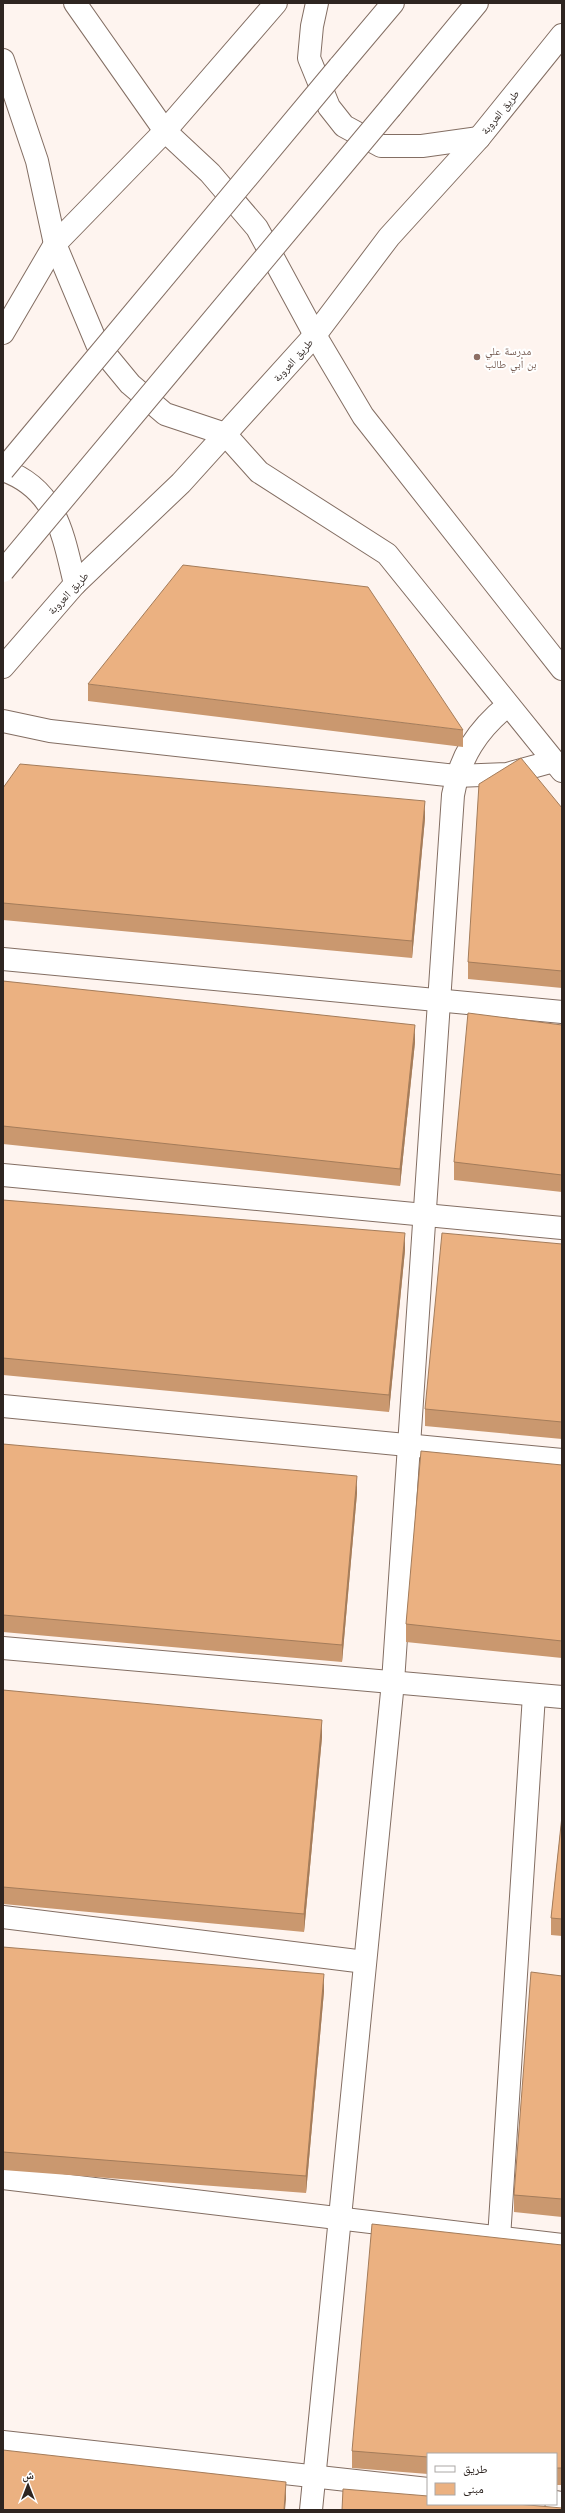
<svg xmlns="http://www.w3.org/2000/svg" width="565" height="2513" font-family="'Work Sans','Noto Naskh Arabic',sans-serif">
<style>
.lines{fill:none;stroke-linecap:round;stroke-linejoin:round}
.street-casing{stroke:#836e63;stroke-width:24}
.secondary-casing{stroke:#836e63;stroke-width:24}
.highway-casing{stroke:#836e63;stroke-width:24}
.street{stroke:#fff;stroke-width:22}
.secondary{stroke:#fff;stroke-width:22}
.highway{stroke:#fff;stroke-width:22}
.highway-bridge-casing{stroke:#836e63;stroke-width:24;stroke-linecap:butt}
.highway-bridge{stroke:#fff;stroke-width:22}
.wall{fill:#ca986f}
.shaded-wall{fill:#a47c5a}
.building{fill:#ebb181;stroke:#a47c5a}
.education-dot{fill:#8d6e63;stroke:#fff;stroke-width:1.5}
.labels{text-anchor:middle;stroke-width:4;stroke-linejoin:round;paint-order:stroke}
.street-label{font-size:11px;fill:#2e2521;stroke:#fff}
.education-label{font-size:11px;fill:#785e54;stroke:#fff;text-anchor:start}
</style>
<rect width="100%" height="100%" fill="#fef4ef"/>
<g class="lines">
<g class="street-casing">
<g id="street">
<path d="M3,721L50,731L456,776L507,774L554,761"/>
<path d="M3,959L562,1012"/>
<path d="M3,1175L562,1228"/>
<path d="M3,1406L562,1460"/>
<path d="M3,1648L562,1697"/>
<path d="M3,1917L365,1962"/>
<path d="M3,2178L562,2245"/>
<path d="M499,2238L534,1695"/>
<path d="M3,2442L428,2489"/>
<path d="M556,2502L562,2503"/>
<path d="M311,2510L393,1682L453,795C460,757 477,730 508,705"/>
</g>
</g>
<g class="secondary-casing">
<g id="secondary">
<path d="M75,3L165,131L210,173L257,228L315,335L363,416L562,669"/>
<path d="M317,3L312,26L309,58L329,107L344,126L381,146H422L479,138"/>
<path d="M3,60L37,161L55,244L97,344L130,384L165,414L225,434L259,472L387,554L562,771"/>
<path d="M3,333L55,244L165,131L276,3"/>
<path d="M3,470C57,489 63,535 75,584"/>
<path d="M3,667L75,584L181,483L315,335L389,237L479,138L562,35"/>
</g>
</g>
<g class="highway-casing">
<g id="highway">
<path d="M339,67L393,3"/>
<path d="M391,107L477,3"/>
</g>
</g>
<use href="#street" class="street"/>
<use href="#secondary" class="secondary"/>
<use href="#highway" class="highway"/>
<g class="highway-bridge-casing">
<g id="highway-bridge">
<path d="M3,470L339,67"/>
<path d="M3,571L391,107"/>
</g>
</g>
<use href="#highway-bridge" class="highway-bridge"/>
</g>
<g class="wall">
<path d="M88,684L463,730V747L88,701Z"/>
<path d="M3,788L425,818L412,958L3,920Z"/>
<path d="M562,808V988L468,979V962Z"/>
<path d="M3,981L415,1042L400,1186L3,1144Z"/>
<path d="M562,1025V1192L454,1180V1162Z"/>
<path d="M3,1200L405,1250L389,1412L3,1375Z"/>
<path d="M562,1244V1439L425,1426V1409Z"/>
<path d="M3,1444L357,1493L342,1662L3,1632Z"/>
<path d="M562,1465V1658L406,1642V1624Z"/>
<path d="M3,1690L322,1737L304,1932L3,1904Z"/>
<path d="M562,1816V1936L551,1935V1918Z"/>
<path d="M3,1947L324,1991L306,2193L3,2170Z"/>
<path d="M562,1976V2217L514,2212V2195Z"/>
<path d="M562,2245V2485H556V2454H428V2474L352,2468V2451Z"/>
</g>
<g class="shaded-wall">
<path d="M425,801V818L412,958V941Z"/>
<path d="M415,1025V1042L400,1186V1169Z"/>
<path d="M405,1233V1250L389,1412V1395Z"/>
<path d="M357,1476V1493L342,1662V1645Z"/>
<path d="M322,1720V1737L304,1932V1914Z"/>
<path d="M324,1974V1991L306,2193V2176Z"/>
<path d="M286,2482V2499L285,2510H284Z"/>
</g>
<g class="building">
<path d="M183,565L368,587L463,730L88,684Z"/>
<path d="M521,758L562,808V971L468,962L479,784Z"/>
<path d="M20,764L425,801L412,941L3,903V788Z"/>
<path d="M3,981L415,1025L400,1169L3,1126Z"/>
<path d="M468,1013L562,1025V1175L454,1162Z"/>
<path d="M3,1200L405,1233L389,1395L3,1358Z"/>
<path d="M442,1233L562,1244V1422L425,1409Z"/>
<path d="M3,1444L357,1476L342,1645L3,1615Z"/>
<path d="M421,1451L562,1465V1641L406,1624Z"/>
<path d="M3,1690L322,1720L304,1914L3,1887Z"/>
<path d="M562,1816V1919L551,1918Z"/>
<path d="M3,1947L324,1974L306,2176L3,2152Z"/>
<path d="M531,1972L562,1976V2199L514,2195Z"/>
<path d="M372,2224L562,2245V2468H556V2454H428V2457L352,2451Z"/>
<path d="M3,2450L286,2482L284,2510H3Z"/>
<path d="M343,2489L428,2496V2504H517L562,2508V2510H342Z"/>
</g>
<circle class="education-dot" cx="477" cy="357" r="4"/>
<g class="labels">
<g class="street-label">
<text transform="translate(500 112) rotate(-51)" y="4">طريق العروبة</text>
<text transform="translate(293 360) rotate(-48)" y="4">طريق العروبة</text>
<text transform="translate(68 593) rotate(-47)" y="4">طريق العروبة</text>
</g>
<g class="education-label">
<text x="485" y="355">مدرسة علي<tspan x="485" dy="13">بن أبي طالب</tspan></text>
</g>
</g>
<rect width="565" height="2513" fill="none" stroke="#2e2521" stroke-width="8"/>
<rect x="427" y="2453" width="130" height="52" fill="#ffffff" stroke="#aba8a6"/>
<rect x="435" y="2466" width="20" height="6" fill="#ffffff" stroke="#aba8a6"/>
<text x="463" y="2473" font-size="12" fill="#2e2521">طريق</text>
<rect x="435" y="2483" width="20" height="12" fill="#ebb181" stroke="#aba8a6"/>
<text x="463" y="2493" font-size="12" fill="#2e2521">مبنى</text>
<g transform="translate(28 2485)" stroke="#ffffff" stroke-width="3" paint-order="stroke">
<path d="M0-3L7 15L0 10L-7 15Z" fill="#2e2521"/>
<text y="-6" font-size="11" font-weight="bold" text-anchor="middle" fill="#2e2521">ش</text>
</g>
</svg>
